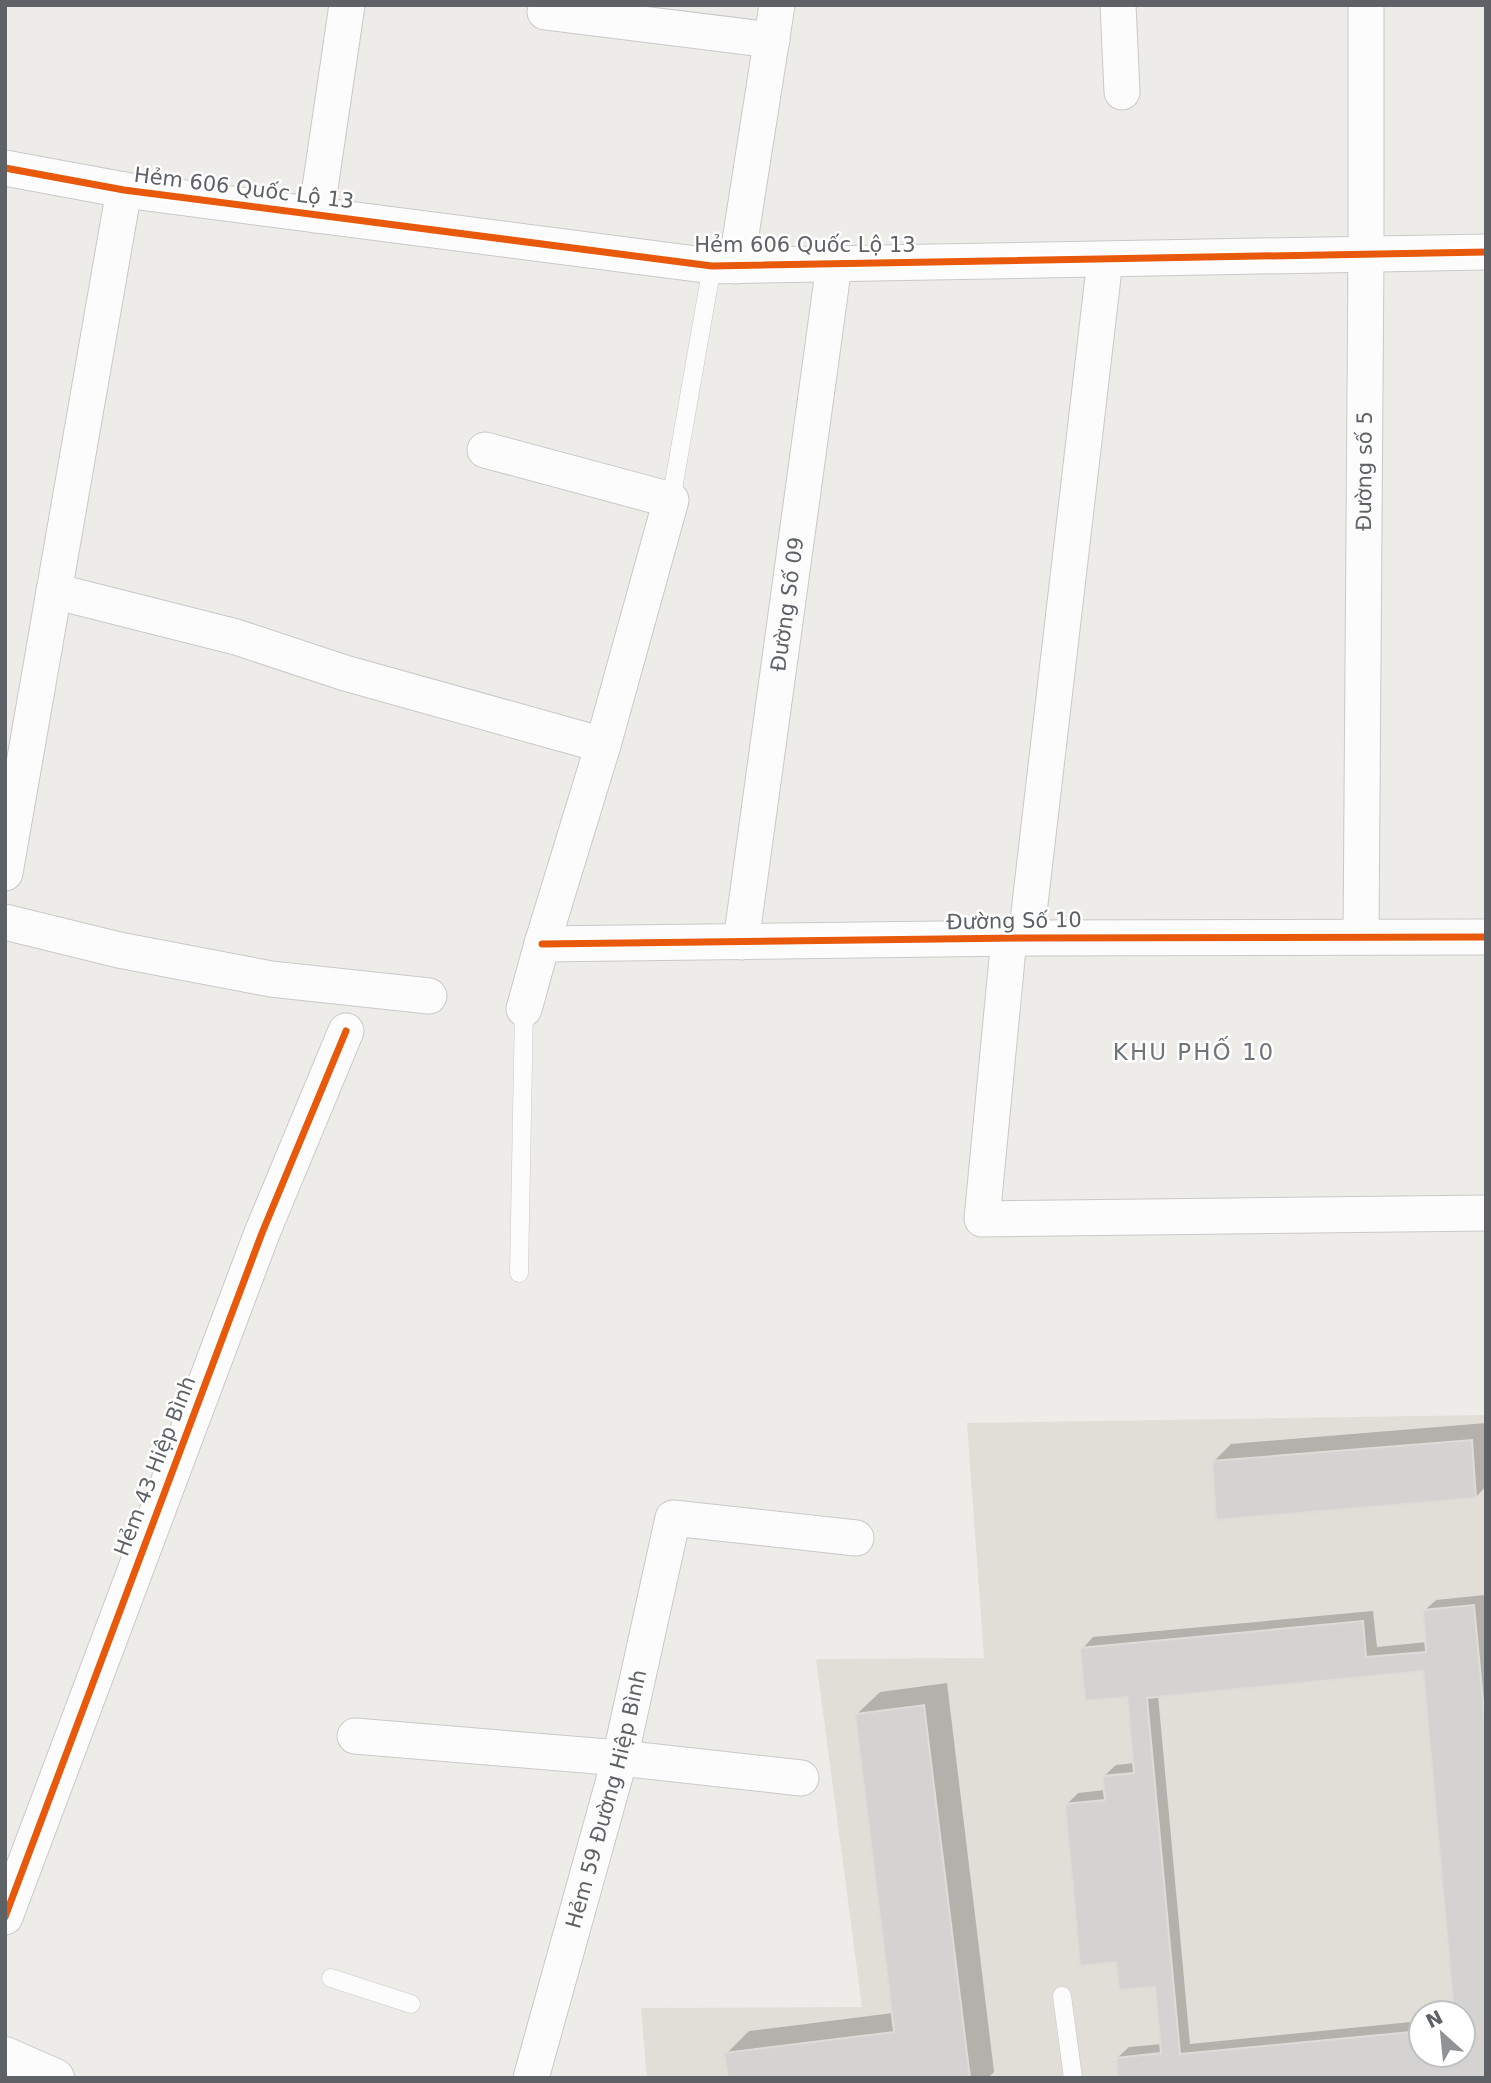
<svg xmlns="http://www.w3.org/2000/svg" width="1491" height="2083" font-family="'DejaVu Sans',sans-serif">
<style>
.education{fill:#e1ded8;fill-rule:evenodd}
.shadow{fill:#0003;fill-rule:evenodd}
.building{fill:#d5d3d2;stroke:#dedcd8;stroke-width:2;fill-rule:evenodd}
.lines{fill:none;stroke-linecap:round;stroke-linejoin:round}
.lane-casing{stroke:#cac9c9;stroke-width:19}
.street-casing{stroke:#cac9c9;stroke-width:37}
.secondary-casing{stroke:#c9c9c8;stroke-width:40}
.lane{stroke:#fcfcfc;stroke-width:18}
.street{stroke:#fcfcfc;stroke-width:35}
.secondary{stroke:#fcfcfc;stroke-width:38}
.cycleway-casing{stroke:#fff;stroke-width:11}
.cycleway{stroke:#e8590c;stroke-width:7}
.labels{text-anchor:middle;stroke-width:5;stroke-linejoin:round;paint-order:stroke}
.street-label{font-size:21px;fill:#5e6267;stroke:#fff}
.neighbourhood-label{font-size:23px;letter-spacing:2px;fill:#6f7479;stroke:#fff}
</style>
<rect width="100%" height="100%" fill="#eeece8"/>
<path class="education" d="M1486,1415V2078H647L641,2008L862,2007L816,1659L984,1658L967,1423ZM1421,2013H1463V2055H1421Z"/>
<g class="shadow">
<path d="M1486,1423V1486L1476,1497L1214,1461L1231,1444Z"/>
<path d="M1485,1595L1486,2078L1117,2058L1129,2047L1162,2044L1156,1985L1118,1960L1067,1804L1078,1793L1105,1790L1104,1776L1116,1765L1135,1763L1129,1695L1082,1649L1093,1637L1373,1611L1377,1647L1427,1642L1424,1611L1436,1600ZM1424,1669L1456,2013H1463V2055H1421V2021L1190,2044L1158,1695Z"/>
<path d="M947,1683L994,2072L988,2078H729L726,2054L749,2031L893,2013L857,1714L880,1692Z"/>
</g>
<g class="building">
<path d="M1472,1440L1476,1498L1216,1520L1212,1461Z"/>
<path d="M1474,1605L1486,1733V2078H1118L1116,2058L1161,2053L1155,1987L1119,1990L1116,1962L1080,1966L1065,1804L1105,1800L1102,1776L1134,1773L1127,1697L1085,1701L1080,1648L1363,1621L1366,1657L1426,1652L1423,1610ZM1423,1671L1454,2013H1463V2055H1421V2031L1180,2054L1147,1698Z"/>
<path d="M924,1705L970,2078H728L724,2053L894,2032L855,1714Z"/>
</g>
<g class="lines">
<g class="lane-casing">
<g id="lane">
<path d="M671,500L712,266"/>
<path d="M519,1273L524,1009"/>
<path d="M331,1978L411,2004"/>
<path d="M1062,1996L1073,2078"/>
</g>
</g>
<g class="street-casing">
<g id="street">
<path d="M1118,5L1122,92"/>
<path d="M545,12L772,40"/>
<path d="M5,168L124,190L712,266L1486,252"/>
<path d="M316,215L347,5"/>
<path d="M736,266L777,5"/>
<path d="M485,450L671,500L603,745L542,944L524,1009"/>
<path d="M54,591L236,637L345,673L603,745"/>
<path d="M5,873L124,190"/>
<path d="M5,922L119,950L271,979L429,996"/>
<path id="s1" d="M1361,937L1366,254V5"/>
<path d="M1009,938L982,1219L1486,1213"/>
<path d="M1026,938L1105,260"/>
<path id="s2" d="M741,942L834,265"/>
<path d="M542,944L1026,938L1486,937"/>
<path d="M355,1736L620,1758L801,1778"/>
<path d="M5,1917L262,1233L346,1031"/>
<path id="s3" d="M531,2078L620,1758L673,1518L856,1538"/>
</g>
</g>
<g class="secondary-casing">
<path id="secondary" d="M5,2056L55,2078"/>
</g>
<use href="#lane" class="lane"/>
<use href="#street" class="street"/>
<use href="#secondary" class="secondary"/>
<g class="cycleway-casing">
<g id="cycleway">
<path d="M5,168L124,190L712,266L1486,252"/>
<path d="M542,944L1026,938L1486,937"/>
<path d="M5,1917L262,1233L346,1031"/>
</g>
</g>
<use href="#cycleway" class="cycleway"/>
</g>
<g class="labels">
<g class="street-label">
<text transform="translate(244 188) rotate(7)" y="7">Hẻm 606 Quốc Lộ 13</text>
<text x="805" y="252">Hẻm 606 Quốc Lộ 13</text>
<text dy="7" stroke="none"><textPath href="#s1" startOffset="466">Đường số 5</textPath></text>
<text dy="7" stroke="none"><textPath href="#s2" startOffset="341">Đường Số 09</textPath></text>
<text transform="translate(1014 921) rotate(-1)" y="7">Đường Số 10</text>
<text transform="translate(155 1466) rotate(-69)" y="7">Hẻm 43 Hiệp Bình</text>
<text dy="7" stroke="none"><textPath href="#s3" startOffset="289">Hẻm 59 Đường Hiệp Bình</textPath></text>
</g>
<g class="neighbourhood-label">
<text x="1194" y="1060">KHU PHỐ 10</text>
</g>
</g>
<rect width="1491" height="2083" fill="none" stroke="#5e6267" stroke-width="14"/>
<g transform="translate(1442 2034) rotate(333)"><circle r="33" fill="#ffffff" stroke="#bfc0c2" stroke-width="2"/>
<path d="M0-5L12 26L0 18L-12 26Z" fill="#909294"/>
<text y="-10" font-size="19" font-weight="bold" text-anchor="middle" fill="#5e6267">N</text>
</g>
</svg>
